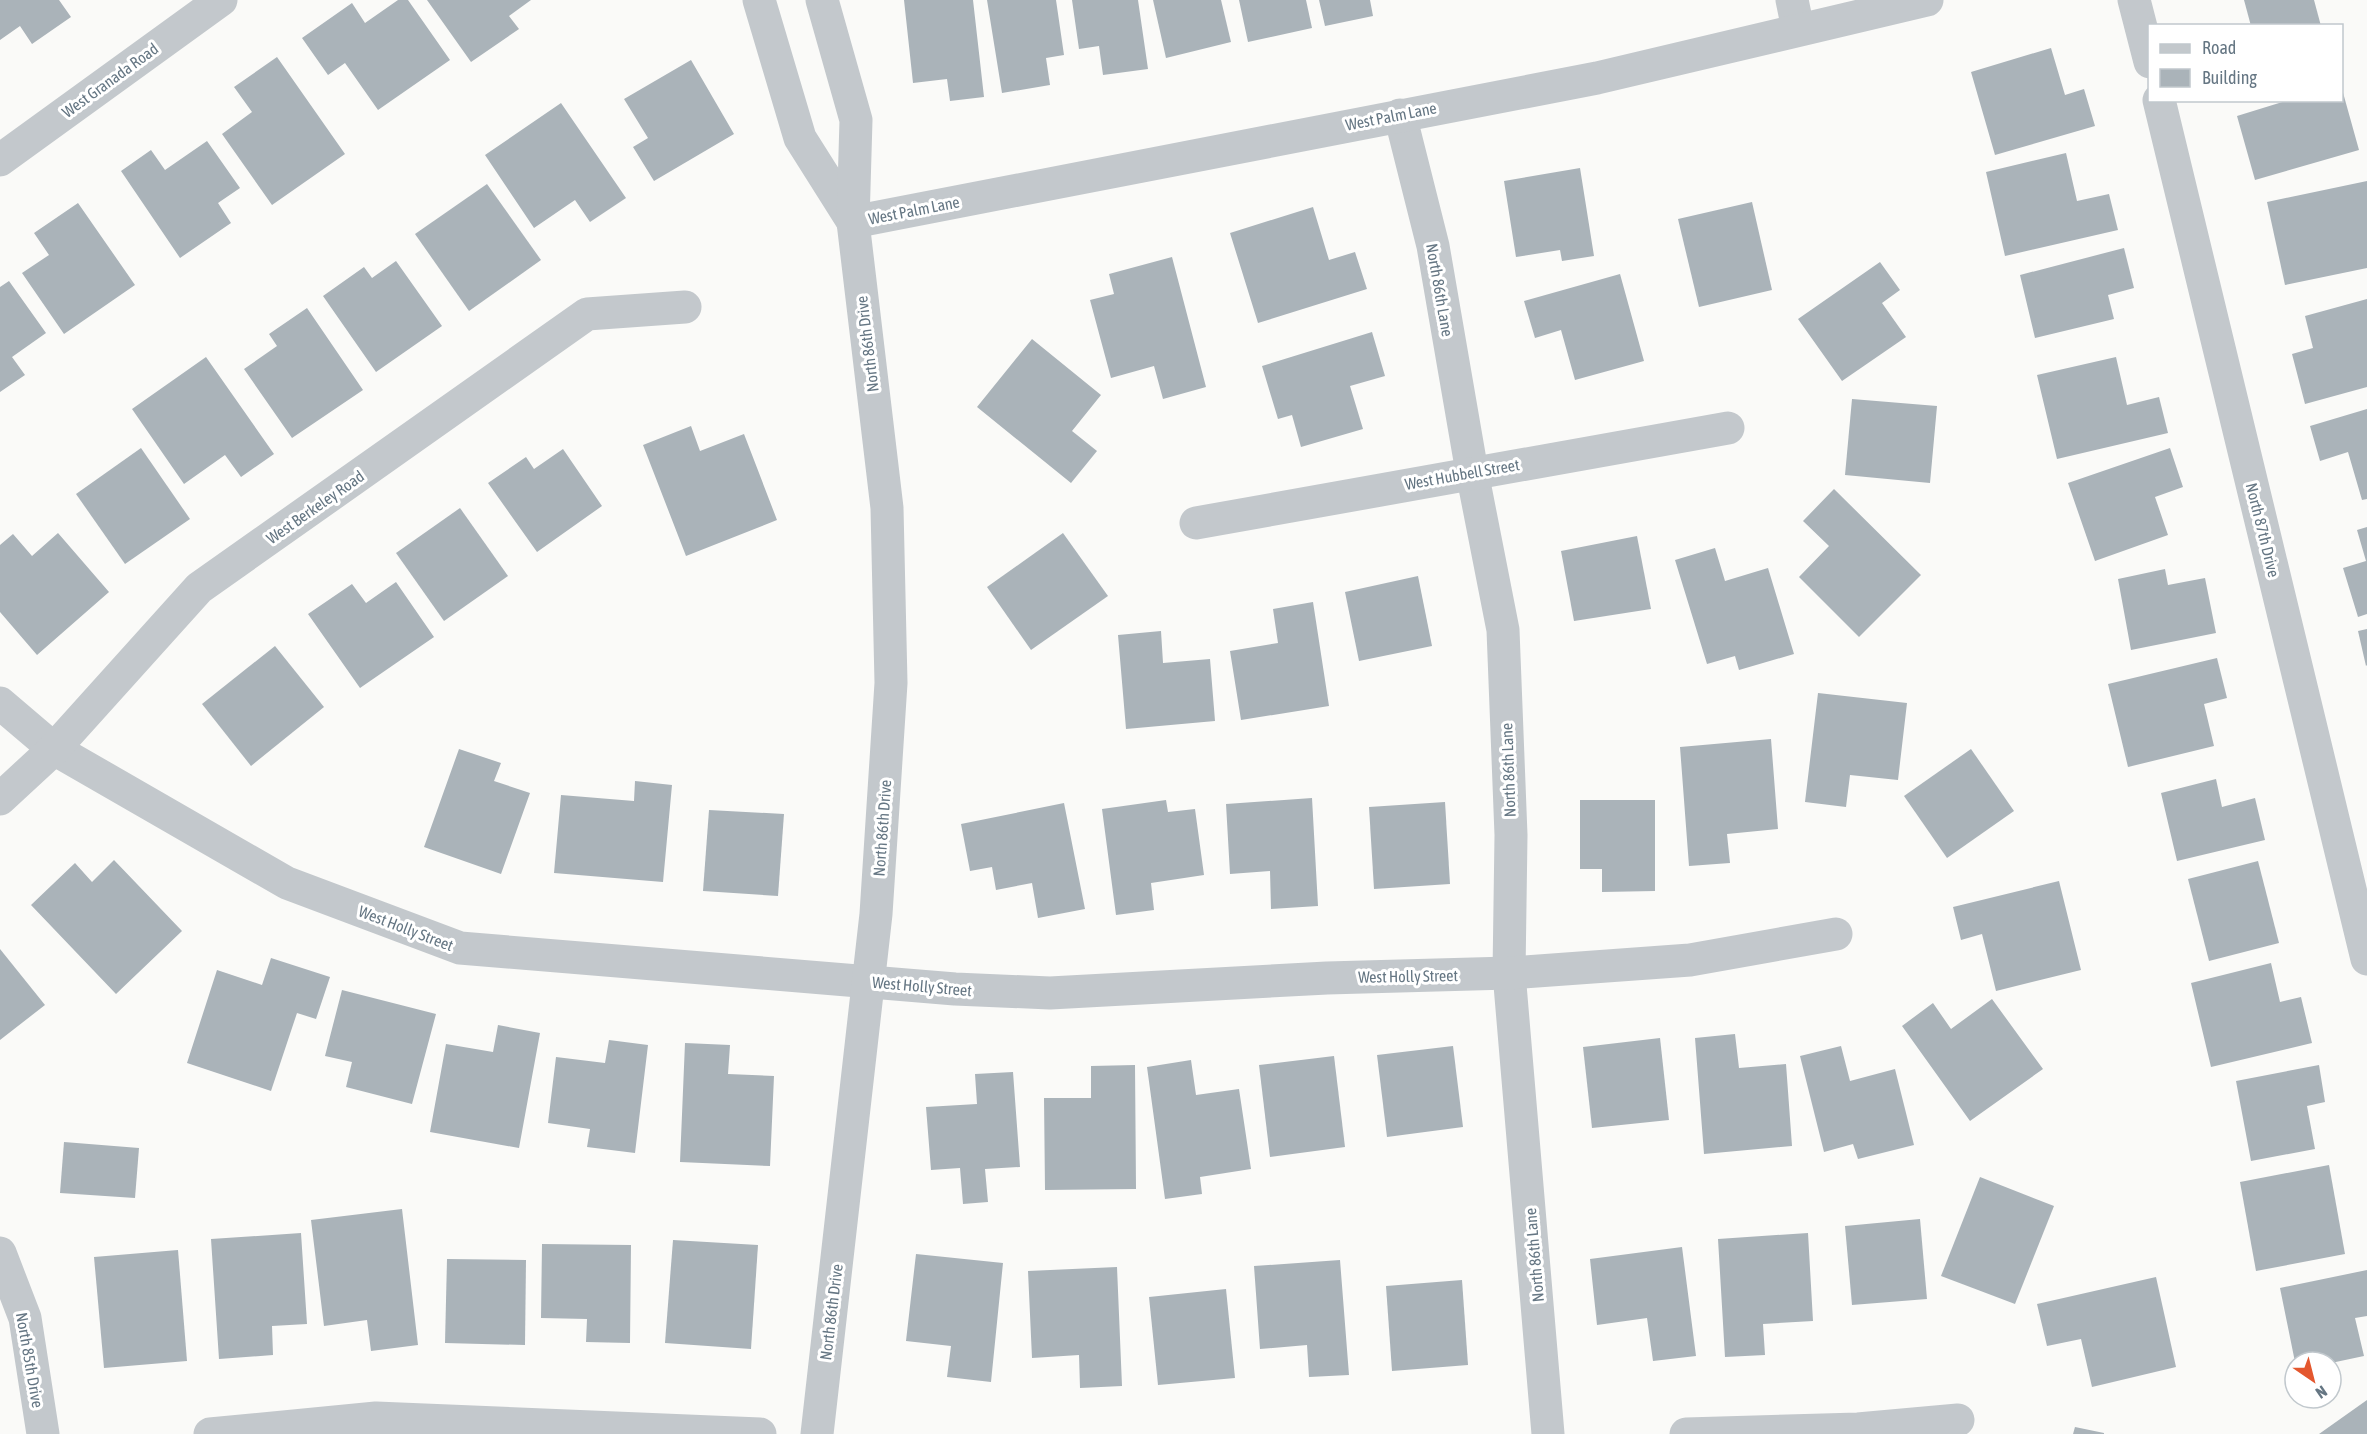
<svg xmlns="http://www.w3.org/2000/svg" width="2367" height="1434" font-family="'Asap Condensed',sans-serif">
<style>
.building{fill:#aab3b9}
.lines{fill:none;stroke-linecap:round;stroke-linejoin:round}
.minor{stroke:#c3c8cc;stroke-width:33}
.tertiary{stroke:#c3c8cc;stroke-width:33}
.labels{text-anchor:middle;stroke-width:6;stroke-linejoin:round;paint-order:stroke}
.street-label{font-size:16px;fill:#657683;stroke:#fff}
</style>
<rect width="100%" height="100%" fill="#fafaf8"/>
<g class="building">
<path d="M0,0H59L71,17L32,44L20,26L0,40Z"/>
<path d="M398,0H408L450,60L378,110L345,63L328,75L302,38L352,3L365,23Z"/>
<path d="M427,0H531L509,16L519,29L471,62Z"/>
<path d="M904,0H973L984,97L950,101L947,79L913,83Z"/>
<path d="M987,0H1056L1064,55L1046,58L1050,85L1002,93Z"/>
<path d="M1072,0H1138L1148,69L1103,75L1099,46L1079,49Z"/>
<path d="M1153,0H1221L1231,42L1166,58Z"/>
<path d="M1239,0H1306L1312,28L1248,42Z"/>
<path d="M1319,0H1370L1373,16L1325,26Z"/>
<path d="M2244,0H2314L2321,26H2251Z"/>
<path d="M2051,48L2065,95L2084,89L2095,126L1995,155L1971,72Z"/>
<path d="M277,57L345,154L272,205L222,134L252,112L234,87Z"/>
<path d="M691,60L734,134L654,181L633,147L648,138L624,99Z"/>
<path d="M2342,89L2359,150L2255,180L2237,116L2289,100H2342Z"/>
<path d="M561,103L626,198L590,222L575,200L534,228L485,155Z"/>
<path d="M207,141L240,188L218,203L231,223L180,258L121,171L151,150L165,170Z"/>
<path d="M2066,153L2077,201L2109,194L2118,230L2005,256L1986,172Z"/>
<path d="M1580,168L1594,256L1562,261L1560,250L1516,257L1504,181Z"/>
<path d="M2367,181V268L2285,285L2267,202Z"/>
<path d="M487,184L541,260L469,311L415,234Z"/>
<path d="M1752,202L1772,290L1699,307L1678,219Z"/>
<path d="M78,203L135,285L64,334L22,273L49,255L34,233Z"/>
<path d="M1313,207L1329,260L1355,252L1367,289L1258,323L1230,233Z"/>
<path d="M2124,248L2134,288L2108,295L2114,319L2035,338L2020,275Z"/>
<path d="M1172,257L1206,387L1163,399L1154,366L1111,378L1090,300L1114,294L1109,274Z"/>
<path d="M396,261L442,326L376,372L323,296L364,267L372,278Z"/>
<path d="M1880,262L1900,290L1882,303L1906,337L1842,381L1798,319Z"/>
<path d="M1620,274L1644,361L1575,380L1561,330L1535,338L1524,301Z"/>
<path d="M9,281L46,333L12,357L25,375L0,392V287Z"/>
<path d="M2367,299V387L2305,404L2292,354L2313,348L2305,316Z"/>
<path d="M307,308L363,390L292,438L244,369L277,346L269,334Z"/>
<path d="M1372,332L1385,376L1350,386L1363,429L1301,447L1292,415L1278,419L1262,366Z"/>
<path d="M1032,339L1101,395L1072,431L1097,451L1071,483L977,407Z"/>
<path d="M206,357L274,454L241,477L225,455L184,484L132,409Z"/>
<path d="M2116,357L2127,405L2159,397L2168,433L2057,459L2037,375Z"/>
<path d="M1852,399L1937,406L1930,483L1845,475Z"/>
<path d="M2367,409V499L2362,500L2348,452L2320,461L2310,426Z"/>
<path d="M691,426L700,451L744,434L777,520L686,556L643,445Z"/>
<path d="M141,448L190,519L125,564L76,494Z"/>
<path d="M2170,448L2183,487L2155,497L2168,535L2095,561L2068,483Z"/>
<path d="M563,449L602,506L537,552L488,483L526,457L534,469Z"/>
<path d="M1834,489L1921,575L1859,637L1799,577L1829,546L1803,521Z"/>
<path d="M460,508L508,576L444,621L396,553Z"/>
<path d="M2367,527V614L2358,617L2343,568L2366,561L2357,530Z"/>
<path d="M58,533L109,592L37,655L0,612V545L13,534L32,556Z"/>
<path d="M1063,533L1108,596L1031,650L987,587Z"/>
<path d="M1637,536L1651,609L1574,621L1561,551Z"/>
<path d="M1715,548L1725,581L1768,568L1794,654L1739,670L1735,656L1707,664L1675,560Z"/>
<path d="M2165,569L2168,585L2205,578L2216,633L2131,650L2118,579Z"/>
<path d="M1418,576L1432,646L1359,661L1345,592Z"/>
<path d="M396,582L434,637L360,688L308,614L352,584L366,603Z"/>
<path d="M1313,602L1329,706L1241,720L1230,651L1278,643L1273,609Z"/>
<path d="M2367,629V665L2366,666L2358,631Z"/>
<path d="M1161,631L1163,663L1210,659L1215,721L1126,729L1118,635Z"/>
<path d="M275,646L324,707L251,766L202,704Z"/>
<path d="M2217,658L2227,698L2204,704L2214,746L2128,767L2108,684Z"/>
<path d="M1818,693L1907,703L1898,780L1850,775L1846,807L1805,802Z"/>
<path d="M1771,739L1778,829L1727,834L1730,863L1689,866L1680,747Z"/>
<path d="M459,749L501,763L494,781L530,793L501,874L424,847Z"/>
<path d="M1971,749L2014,811L1947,858L1904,796Z"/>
<path d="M2216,779L2222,807L2255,798L2265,840L2177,861L2161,793Z"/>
<path d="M635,781L672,785L663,882L554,873L561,795L634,801Z"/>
<path d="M1312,798L1318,906L1271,909L1270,871L1230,874L1226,804Z"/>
<path d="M1166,800L1168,812L1195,809L1204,875L1151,883L1154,910L1116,915L1102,809Z"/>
<path d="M1580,800H1655V891L1602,892V869H1580Z"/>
<path d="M1445,802L1450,884L1374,889L1369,807Z"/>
<path d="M1064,803L1085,909L1038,918L1032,883L996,890L992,867L970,871L961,824Z"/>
<path d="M709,810L784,814L778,896L703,891Z"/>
<path d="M114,860L182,931L116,994L31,905L75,863L92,882Z"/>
<path d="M2258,861L2279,943L2209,961L2188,879Z"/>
<path d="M2059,881L2081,970L1996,991L1982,934L1961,940L1953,907Z"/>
<path d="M0,949L45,1005L0,1040Z"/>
<path d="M271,958L330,977L316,1019L297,1013L271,1091L187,1063L217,970L262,985Z"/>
<path d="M2271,963L2280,1002L2301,997L2312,1043L2211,1067L2191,983Z"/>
<path d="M342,990L436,1014L412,1104L346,1087L352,1062L325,1056Z"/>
<path d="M1992,999L2043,1069L1970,1121L1902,1026L1933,1003L1951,1029Z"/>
<path d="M498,1025L540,1033L519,1148L430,1132L446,1044L493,1052Z"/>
<path d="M1735,1034L1739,1068L1786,1064L1792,1146L1704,1154L1695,1038Z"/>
<path d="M1660,1038L1669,1120L1592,1128L1583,1047Z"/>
<path d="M609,1040L648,1045L635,1153L587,1147L590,1129L548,1123L556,1057L605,1063Z"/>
<path d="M685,1043L730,1045L728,1074L774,1076L770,1166L680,1162Z"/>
<path d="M1453,1046L1463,1127L1387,1137L1377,1055Z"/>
<path d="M1841,1046L1850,1081L1895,1069L1914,1145L1858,1159L1853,1144L1824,1152L1800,1056Z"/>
<path d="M1334,1056L1345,1147L1270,1157L1259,1065Z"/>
<path d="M1191,1060L1196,1095L1239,1089L1251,1169L1200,1177L1202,1194L1165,1199L1147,1067Z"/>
<path d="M1135,1065L1136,1189L1045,1190L1044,1098H1091V1066Z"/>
<path d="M2319,1065L2325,1102L2307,1106L2315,1149L2251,1161L2236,1081Z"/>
<path d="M1013,1072L1020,1167L985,1169L988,1202L963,1204L960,1168L931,1170L926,1107L977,1104L975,1074Z"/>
<path d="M64,1142L139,1148L135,1198L60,1193Z"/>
<path d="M2329,1165L2345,1254L2256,1271L2240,1182Z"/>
<path d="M1980,1177L2054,1206L2015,1304L1941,1276Z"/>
<path d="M402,1209L418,1345L371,1351L367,1320L324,1326L311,1220Z"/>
<path d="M1920,1219L1927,1299L1852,1305L1845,1226Z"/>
<path d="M301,1233L307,1324L272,1326L273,1355L219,1359L211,1239Z"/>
<path d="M1808,1233L1813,1321L1763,1324L1765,1355L1725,1357L1718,1239Z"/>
<path d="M673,1240L758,1245L751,1349L665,1343Z"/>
<path d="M542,1244L631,1245L630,1343L586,1342L587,1319L541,1318Z"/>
<path d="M1682,1247L1696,1356L1653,1361L1647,1318L1597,1325L1590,1259Z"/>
<path d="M178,1250L187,1361L104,1368L94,1257Z"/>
<path d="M916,1254L1003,1263L991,1382L947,1377L951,1346L906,1341Z"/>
<path d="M447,1259L526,1260L525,1345L445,1343Z"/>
<path d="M1340,1260L1349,1375L1309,1377L1307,1345L1260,1349L1254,1266Z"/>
<path d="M1117,1267L1122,1386L1080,1388L1079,1355L1032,1358L1028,1271Z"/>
<path d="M2367,1270V1316L2355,1318L2364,1356L2331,1363L2295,1362L2280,1288Z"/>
<path d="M2156,1277L2176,1367L2092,1387L2081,1339L2047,1346L2037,1304Z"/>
<path d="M1462,1280L1468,1365L1392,1371L1386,1286Z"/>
<path d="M1226,1289L1235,1378L1158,1385L1149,1297Z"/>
<path d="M2367,1400V1434H2319Z"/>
<path d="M2075,1427L2104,1433V1434H2073Z"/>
</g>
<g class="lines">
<g class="minor">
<path d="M1792,0L1798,29"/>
<path d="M2134,0L2150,62"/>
<path d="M2159,100L2367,959"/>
<path d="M1400,115L1433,246L1472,472L1503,630L1511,835L1509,973L1548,1434"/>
<path d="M0,160L221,0"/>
<path d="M853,222L1597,78L1927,0"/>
<path d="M1196,523L1728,428"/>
<path d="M0,703L54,749L287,883L460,948L955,989L1050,993L1327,978L1509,973L1690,960L1836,934"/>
<path d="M0,799L54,749L199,588L587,314L685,307"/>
<path d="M0,1253L25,1318L43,1434"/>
<path d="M210,1434L376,1418L760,1434"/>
<path d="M1686,1434L1858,1429L1958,1420"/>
</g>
<g class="tertiary">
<path d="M759,0L800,138L853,222"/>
<path d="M817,1434L876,914L891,683L887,508L853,222L856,120L822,0"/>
</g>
</g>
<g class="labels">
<g class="street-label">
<text transform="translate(110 80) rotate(-36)" y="6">West Granada Road</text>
<text transform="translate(1391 116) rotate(-11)" y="6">West Palm Lane</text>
<text transform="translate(914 210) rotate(-11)" y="6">West Palm Lane</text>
<text transform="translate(1440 290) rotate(80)" y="6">North 86th Lane</text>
<text transform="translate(867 344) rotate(-97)" y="6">North 86th Drive</text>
<text transform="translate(1462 474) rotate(-10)" y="6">West Hubbell Street</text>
<text transform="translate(315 507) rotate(-35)" y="6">West Berkeley Road</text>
<text transform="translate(2263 530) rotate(76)" y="6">North 87th Drive</text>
<text transform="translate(1508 770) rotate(-92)" y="6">North 86th Lane</text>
<text transform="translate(882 828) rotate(-86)" y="6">North 86th Drive</text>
<text transform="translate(406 928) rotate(21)" y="6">West Holly Street</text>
<text transform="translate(1408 976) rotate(-1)" y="6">West Holly Street</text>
<text transform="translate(922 986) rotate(5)" y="6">West Holly Street</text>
<text transform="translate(1534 1255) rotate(-95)" y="6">North 86th Lane</text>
<text transform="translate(831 1312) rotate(-83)" y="6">North 86th Drive</text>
<text transform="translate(30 1360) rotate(80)" y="6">North 85th Drive</text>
</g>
</g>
<rect x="2148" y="24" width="195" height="78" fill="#ffffff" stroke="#c1c8cd" stroke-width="1.5"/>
<rect x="2160" y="44" width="30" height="9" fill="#c3c8cc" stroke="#c1c8cd" stroke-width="1.5"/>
<text x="2202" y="54" font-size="18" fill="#657683">Road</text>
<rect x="2160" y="69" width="30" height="18" fill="#aab3b9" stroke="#c1c8cd" stroke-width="1.5"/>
<text x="2202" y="84" font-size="18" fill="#657683">Building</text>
<g transform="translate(2313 1380) rotate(145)"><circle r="28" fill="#ffffff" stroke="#c1c8cd" stroke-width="1.5"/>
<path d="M0-4.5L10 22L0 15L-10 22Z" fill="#e4572e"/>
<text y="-9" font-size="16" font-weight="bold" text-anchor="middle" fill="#657683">N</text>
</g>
</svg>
